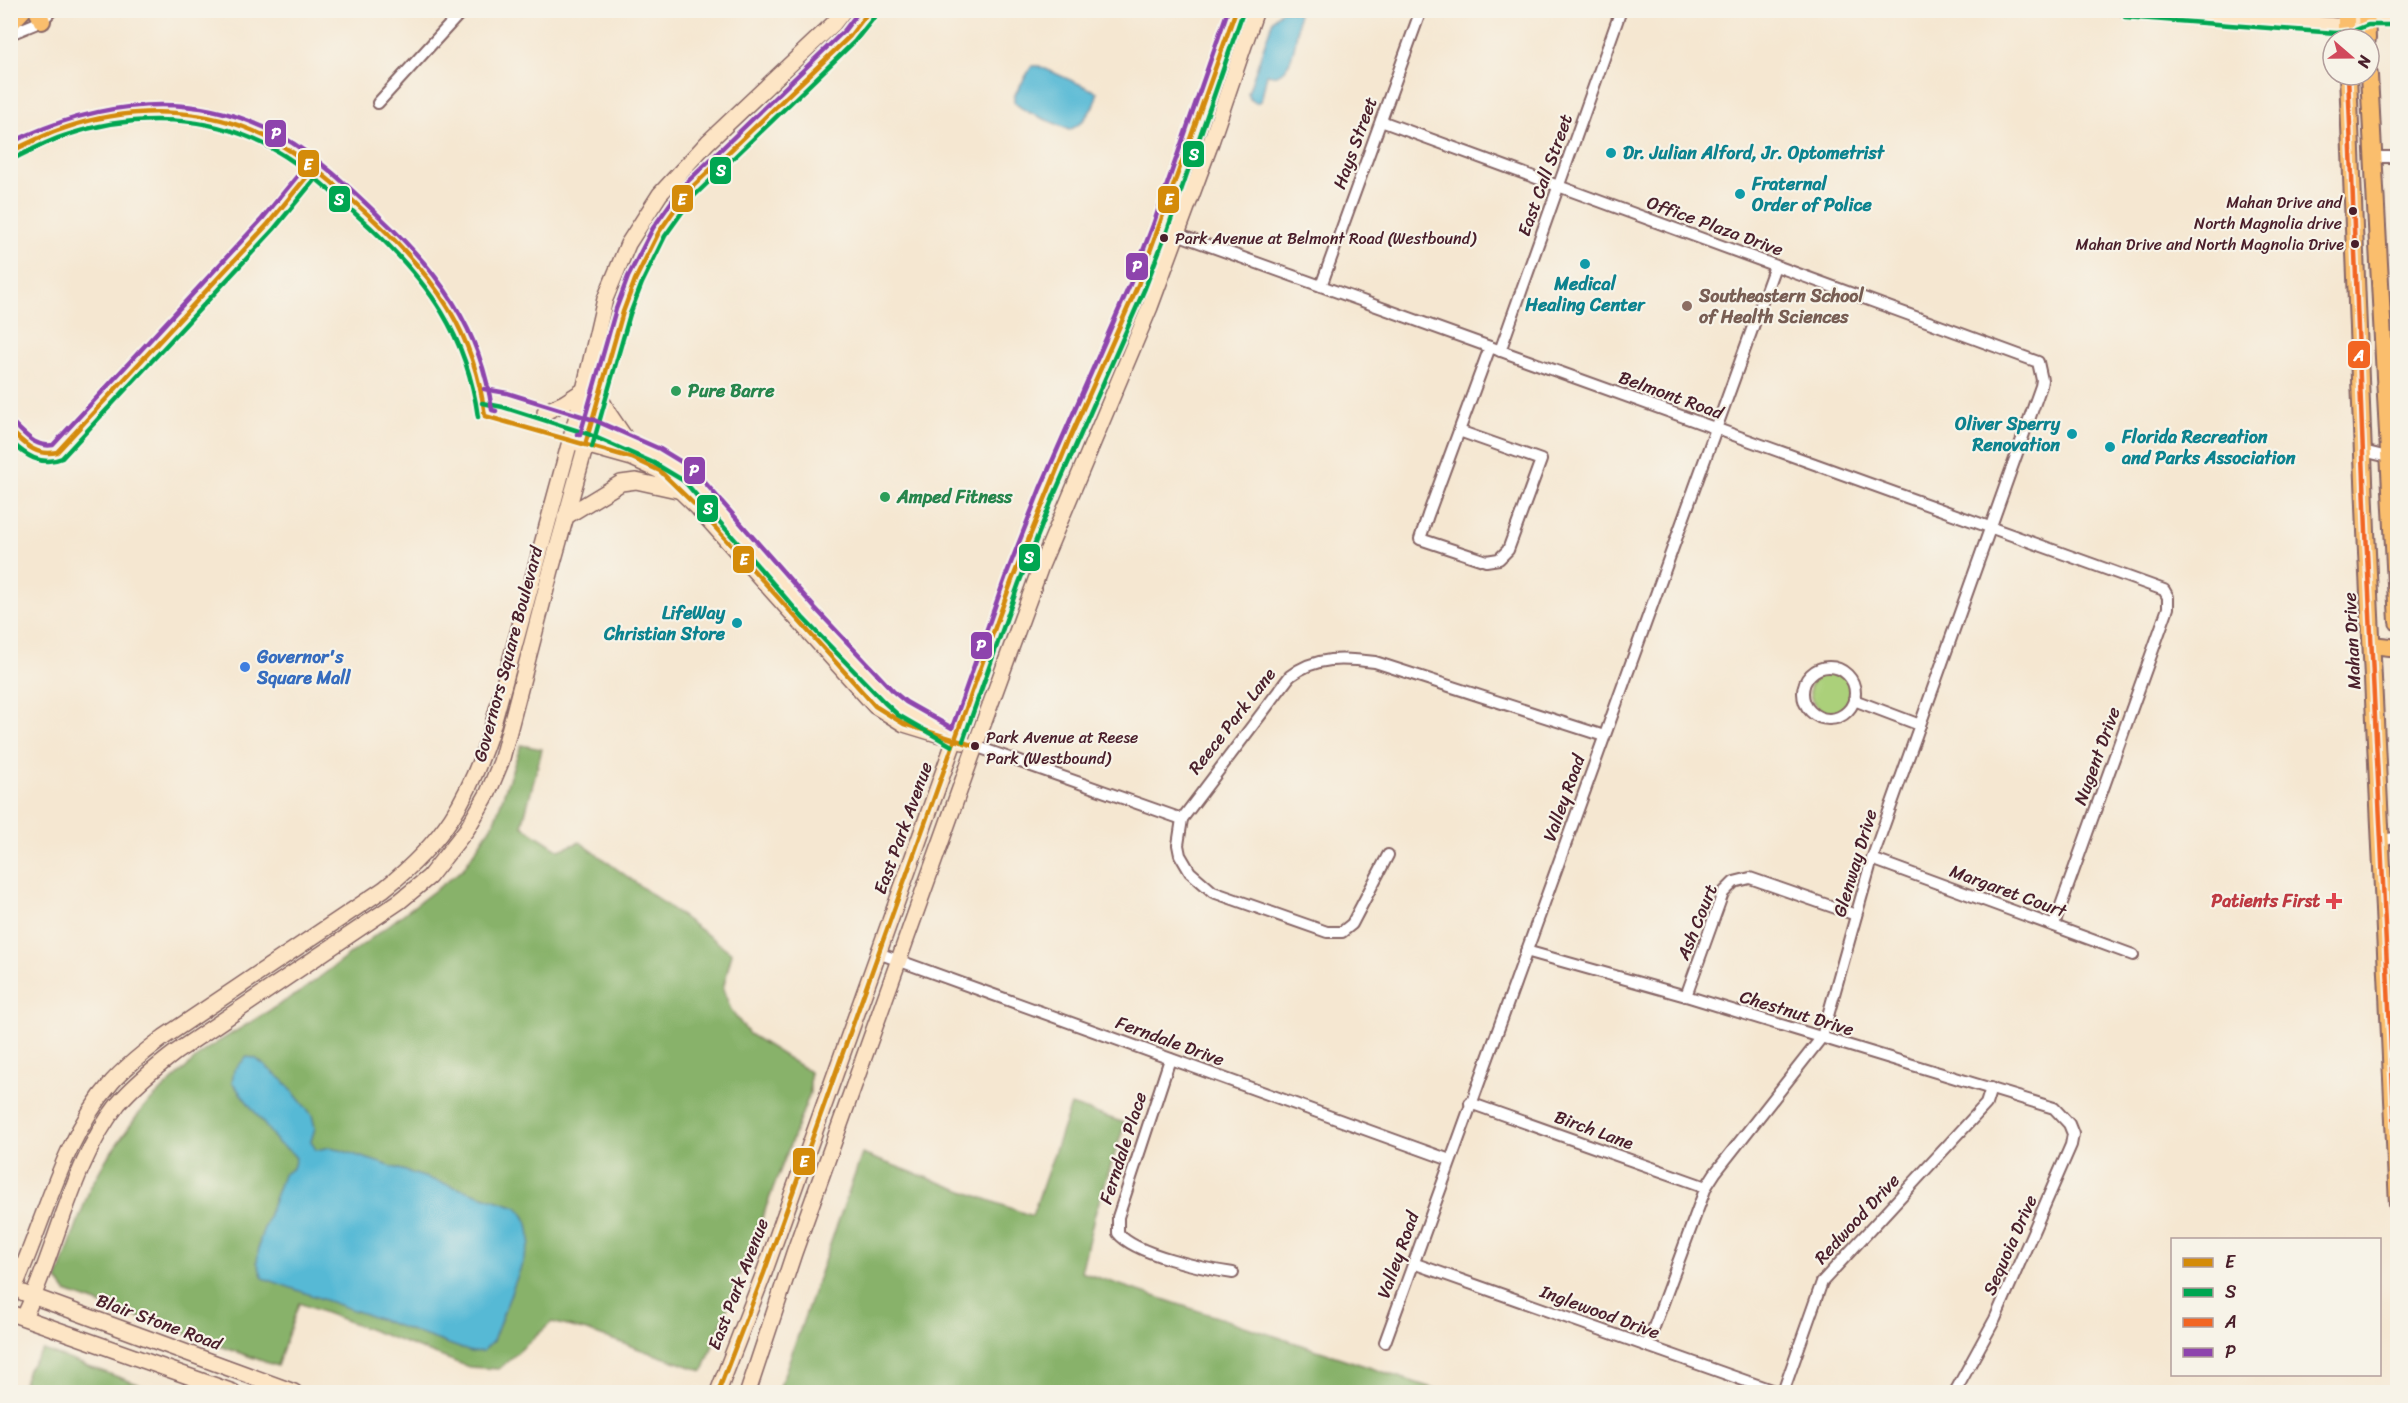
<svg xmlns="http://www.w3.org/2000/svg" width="2408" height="1403" font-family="Sriracha,sans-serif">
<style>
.green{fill:#abd07a;stroke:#7a7852;stroke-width:1.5}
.forest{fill:#88b26a;stroke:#69684a;stroke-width:1.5}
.water{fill:#57b9d5;stroke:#506c80;stroke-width:1.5}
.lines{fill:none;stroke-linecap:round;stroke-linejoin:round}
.street-casing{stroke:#866565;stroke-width:14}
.secondary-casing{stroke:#866565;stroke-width:18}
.primary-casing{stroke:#866565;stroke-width:20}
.street{stroke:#fff;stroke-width:10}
.secondary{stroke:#fde5c5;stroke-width:15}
.primary{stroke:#fabe6d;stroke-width:16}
.bus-1-casing{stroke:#f7f3e8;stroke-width:9}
.bus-2-casing{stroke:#f7f3e8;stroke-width:9}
.bus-3-casing{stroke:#f7f3e8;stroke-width:9}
.bus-4-casing{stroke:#f7f3e8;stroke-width:9}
.bus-1{stroke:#d48b09;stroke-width:4.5}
.bus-2{stroke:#00a651;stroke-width:4.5}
.bus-3{stroke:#f26522;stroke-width:4.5}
.bus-4{stroke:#8e44ad;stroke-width:4.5}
.culture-dot{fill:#0f9aa8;stroke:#f7f3e8;stroke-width:2}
.bus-dot{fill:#4a1f2b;stroke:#f7f3e8;stroke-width:2}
.education-dot{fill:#8d6e63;stroke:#f7f3e8;stroke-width:2}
.leisure-dot{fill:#2e9e5b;stroke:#f7f3e8;stroke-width:2}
.shop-dot{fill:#3f7fe0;stroke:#f7f3e8;stroke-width:2}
.health-dot{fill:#e0444e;stroke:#f7f3e8;stroke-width:2}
.labels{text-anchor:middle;stroke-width:4.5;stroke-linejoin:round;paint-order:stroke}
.bus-label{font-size:16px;fill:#4a1f2b;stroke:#f7f3e8;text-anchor:end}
.street-label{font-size:18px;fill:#4a1f2b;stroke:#f7f3e8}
.culture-label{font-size:18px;font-weight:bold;fill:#0d838f;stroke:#f7f3e8;text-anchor:start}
.education-label{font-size:18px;font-weight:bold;fill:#785e54;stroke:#f7f3e8;text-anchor:start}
.leisure-label{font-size:18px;font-weight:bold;fill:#27864d;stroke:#f7f3e8;text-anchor:start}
.shop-label{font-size:18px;font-weight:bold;fill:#366cbe;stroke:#f7f3e8;text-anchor:start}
.health-label{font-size:18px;font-weight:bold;fill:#be3a42;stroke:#f7f3e8;text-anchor:end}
.line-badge{stroke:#f7f3e8;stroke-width:2}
.badge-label{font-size:16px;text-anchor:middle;font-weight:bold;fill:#fff}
</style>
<rect width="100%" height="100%" fill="#f7f3e8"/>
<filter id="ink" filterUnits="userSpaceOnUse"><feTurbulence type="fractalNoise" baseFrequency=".0167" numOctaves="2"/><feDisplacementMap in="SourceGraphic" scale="12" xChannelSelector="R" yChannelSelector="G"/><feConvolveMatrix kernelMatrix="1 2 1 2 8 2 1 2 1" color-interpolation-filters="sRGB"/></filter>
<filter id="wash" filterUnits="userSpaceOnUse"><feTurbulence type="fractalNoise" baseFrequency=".008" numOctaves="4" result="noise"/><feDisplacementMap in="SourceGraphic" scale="24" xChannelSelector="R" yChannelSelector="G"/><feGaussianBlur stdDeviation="1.35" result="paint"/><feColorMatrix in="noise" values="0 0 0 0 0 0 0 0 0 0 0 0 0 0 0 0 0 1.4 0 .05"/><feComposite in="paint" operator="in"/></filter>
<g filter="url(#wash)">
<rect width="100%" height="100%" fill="#f5e7d1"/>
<circle class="green" cx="1831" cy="691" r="21"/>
<g class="forest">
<path d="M521,745L542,749L522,826L559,850L580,842L732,953L723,989L731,1010L749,1034L810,1072V1093L703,1371L587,1331L552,1322L499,1369L469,1367L299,1303L277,1366L66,1292L57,1280L90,1188L107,1158L142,1109L205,1050L300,992L463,869L494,822Z"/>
<path d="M1071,1105L1125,1123L1094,1217L1081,1272L1444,1392H778L862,1154L1032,1216Z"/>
<path d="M43,1350L160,1392H21L28,1369Z"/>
</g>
<g class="water">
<path d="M1282,10L1296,11L1298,15C1298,30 1294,71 1276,75C1273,76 1270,74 1267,74L1261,101L1256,103L1250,99L1248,93L1273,20Z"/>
<path d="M1032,66H1039L1097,92C1097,106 1082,125 1069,130C1052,120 1028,116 1014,102V96Z"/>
<path d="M247,1057L255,1058L284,1081L312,1115L315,1128L311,1141L316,1150L331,1147L517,1207C528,1218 530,1227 530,1243L493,1341L483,1351L471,1352L263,1278L257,1262L260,1239L283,1175L293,1168L296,1158L290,1151L279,1144L232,1082L234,1070Z"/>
</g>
</g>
<g filter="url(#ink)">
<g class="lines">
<g class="street-casing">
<g id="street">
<path d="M10,34L42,21L52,10"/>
<path d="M378,103L463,10"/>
<path d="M1381,121L2038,362L2042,380L2041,386L1872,859L1822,1037L1715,1173L1706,1187L1647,1346"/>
<path d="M2373,157H2398"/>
<path d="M1160,228L2164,590L2168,597V608L2054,925"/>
<path d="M1321,286L1421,10"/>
<path d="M1500,351L1621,10"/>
<path d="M1459,431L1541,460L1508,550L1499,559L1486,561L1420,539L1428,515L1490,347"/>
<path d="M2363,451L2392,458"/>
<circle cx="1829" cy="693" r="26"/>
<path d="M1854,700L1920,725"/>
<path d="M975,746L1182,819"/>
<path d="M2380,841L2398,837"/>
<path d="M1388,855L1352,924L1342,932H1327L1213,892L1190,872L1180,855L1178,845L1182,819L1290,676C1316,656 1344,658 1375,662L1604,736"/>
<path d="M1872,859L2133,955"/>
<path d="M1526,951L1686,996L2054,1108L2069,1124L2073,1134L2071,1145L1995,1319L1955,1392"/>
<path d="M878,953L1450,1160"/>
<path d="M1686,996L1723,893L1734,882L1750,878L1856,915"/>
<path d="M1170,1059L1118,1217V1233C1134,1254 1205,1269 1233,1273"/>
<path d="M1470,1103L1706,1187"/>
<path d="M1413,1263L1777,1392"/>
<path d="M1385,1342L1775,266"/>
<path d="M1783,1392L1822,1282L1986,1104L1991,1088"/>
</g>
</g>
<g class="secondary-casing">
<g id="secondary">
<path d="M2126,10L2337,26L2351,24L2366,17H2398"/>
<path d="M600,397L609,414L628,442"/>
<path d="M545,412L564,403L584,390"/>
<path d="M584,424L628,442L689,475L809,613L881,689L902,708L935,727"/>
<path d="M578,443L632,458L660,471L696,506L875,706L904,724L963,742"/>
<path d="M565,517L621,483L636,481L677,490"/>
<path d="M24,1293L294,1392"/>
<path d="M10,1297C44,1226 60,1142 112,1082C128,1064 146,1051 164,1037L384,889C444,841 468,801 492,728L584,390L605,299L628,244L660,194L708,142L833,24L844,10"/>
<path d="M10,1313L233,1392"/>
<path d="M24,1317C57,1249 71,1164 118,1104C135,1084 155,1068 176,1052L400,901L429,877L467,829L488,793L501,762L551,570L623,312L635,280L659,232L687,192L850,36L870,10"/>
<path d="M718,1392L764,1273L1012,580L1069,440L1138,285L1206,99L1236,10"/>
<path d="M748,1392L794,1253L981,730L1041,566L1150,307L1209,148L1256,10"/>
</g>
</g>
<g class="primary-casing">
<g id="primary">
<path d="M37,10L42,21"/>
<path d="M2346,10V39"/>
<path d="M2366,10L2367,39"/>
<path d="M10,24L23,10"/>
<path d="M2348,75L2366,531L2398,1205"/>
<path d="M2369,75L2398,622"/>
<path d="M2372,645L2398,648"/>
</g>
</g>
<use href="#street" class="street"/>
<use href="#secondary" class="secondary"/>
<use href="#primary" class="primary"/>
<g class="bus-1-casing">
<g id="bus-1">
<path d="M10,152C28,143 46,134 65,128C134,104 217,106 281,145C315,166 346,194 376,222C436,279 474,332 485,416"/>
<path d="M485,416L632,458L660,471L696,506L875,706L904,724L975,746"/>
<path d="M10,430C25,444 36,457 57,452L268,224L314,168"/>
<path d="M585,445L623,312L635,280L659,232L687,192L850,36L870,10"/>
<path d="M718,1392L764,1273L1012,580L1069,440L1138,285L1236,10"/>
</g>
</g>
<g class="bus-2-casing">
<g id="bus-2">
<path d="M2125,17L2336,33L2353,31L2368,25H2398"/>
<path d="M13,159C31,150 48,141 67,135C134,112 213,114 275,150C310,170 340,200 370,227C429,283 467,335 478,417"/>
<path d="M482,403L503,407L588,434L654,463L684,481L803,618L884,702L898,715L952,746"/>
<path d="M10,441C25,455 41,467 62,458L274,229L320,173"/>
<path d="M592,447L630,314L642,283L665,236L693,197L855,41L876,15"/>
<path d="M963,741L1019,583L1054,495L1145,288L1167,231L1243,12"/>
</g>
</g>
<g class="bus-3-casing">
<path id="bus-3" d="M2348,75L2366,531L2398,1194"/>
</g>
<g class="bus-4-casing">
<g id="bus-4">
<path d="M10,143C97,101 194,87 281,136C318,157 350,188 380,217C438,271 481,329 492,410L496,411"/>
<path d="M484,389L507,393L594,420L660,449L693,469L815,608L894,692L906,702L952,728L1005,578L1040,489L1131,282L1153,225L1228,10"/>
<path d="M15,425C26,435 36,448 53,445L262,219L308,163"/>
<path d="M577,434L580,435L616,309L628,277L653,228L682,187L844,31L860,10"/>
</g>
</g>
<use href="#bus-1" class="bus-1"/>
<use href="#bus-2" class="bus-2"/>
<use href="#bus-3" class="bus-3"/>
<use href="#bus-4" class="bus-4"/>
</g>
</g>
<g class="culture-dot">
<circle cx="1611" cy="153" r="6"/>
<circle cx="1740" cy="194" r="6"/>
<circle cx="1585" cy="264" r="6"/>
<circle cx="2072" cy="434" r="6"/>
<circle cx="2110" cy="447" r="6"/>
<circle cx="737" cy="623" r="6"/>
</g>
<g class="bus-dot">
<circle cx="2353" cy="211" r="5"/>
<circle cx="1164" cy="238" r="5"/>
<circle cx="2355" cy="244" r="5"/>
<circle cx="975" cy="746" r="5"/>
</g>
<circle class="education-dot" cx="1687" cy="306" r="6"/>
<g class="leisure-dot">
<circle cx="676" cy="391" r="6"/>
<circle cx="885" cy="497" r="6"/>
</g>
<circle class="shop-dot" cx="245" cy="667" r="6"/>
<path class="health-dot" d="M2331 892h6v6h6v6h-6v6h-6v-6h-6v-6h6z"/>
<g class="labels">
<g class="bus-label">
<text x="2342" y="208">Mahan Drive and<tspan x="2342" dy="21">North Magnolia drive</tspan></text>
<text x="1175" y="244" text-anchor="start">Park Avenue at Belmont Road (Westbound)</text>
<text x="2344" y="250">Mahan Drive and North Magnolia Drive</text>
<text x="986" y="743" text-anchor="start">Park Avenue at Reese<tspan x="986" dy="21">Park (Westbound)</tspan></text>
</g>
<g class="street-label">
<text transform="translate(1355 143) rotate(-70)" y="6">Hays Street</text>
<text transform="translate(1545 175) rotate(-70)" y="6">East Call Street</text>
<text transform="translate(1715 226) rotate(20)" y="6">Office Plaza Drive</text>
<text transform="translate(1671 395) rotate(20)" y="6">Belmont Road</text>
<text transform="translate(2352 641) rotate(-93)" y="6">Mahan Drive</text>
<text transform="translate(508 654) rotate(-75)" y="6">Governors Square Boulevard</text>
<text transform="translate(1232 721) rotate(-52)" y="6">Reece Park Lane</text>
<text transform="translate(2097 756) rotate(-70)" y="6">Nugent Drive</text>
<text transform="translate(1564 798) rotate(-70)" y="6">Valley Road</text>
<text transform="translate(903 828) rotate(-70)" y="6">East Park Avenue</text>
<text transform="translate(1855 863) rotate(-73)" y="6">Glenway Drive</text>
<text transform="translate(2008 891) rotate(20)" y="6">Margaret Court</text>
<text transform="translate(1697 922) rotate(-68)" y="6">Ash Court</text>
<text transform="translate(1797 1013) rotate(17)" y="6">Chestnut Drive</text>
<text transform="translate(1170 1041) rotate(20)" y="6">Ferndale Drive</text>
<text transform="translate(1594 1130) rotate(20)" y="6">Birch Lane</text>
<text transform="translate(1123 1148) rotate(-72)" y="6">Ferndale Place</text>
<text transform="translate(1857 1219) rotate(-47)" y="6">Redwood Drive</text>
<text transform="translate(2010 1245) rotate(-66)" y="6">Sequoia Drive</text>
<text transform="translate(1398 1255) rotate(-70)" y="6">Valley Road</text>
<text transform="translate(738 1284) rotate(-69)" y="6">East Park Avenue</text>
<text transform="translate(1600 1312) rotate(20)" y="6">Inglewood Drive</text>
<text transform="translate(159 1322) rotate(20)" y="6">Blair Stone Road</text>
</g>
<g class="culture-label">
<text x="1623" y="159">Dr. Julian Alford, Jr. Optometrist</text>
<text x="1752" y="190">Fraternal<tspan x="1752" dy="21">Order of Police</tspan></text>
<text x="1585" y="290" text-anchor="middle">Medical<tspan x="1585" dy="21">Healing Center</tspan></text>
<text x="2060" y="430" text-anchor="end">Oliver Sperry<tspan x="2060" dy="21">Renovation</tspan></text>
<text x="2122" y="443">Florida Recreation<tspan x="2122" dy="21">and Parks Association</tspan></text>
<text x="725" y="619" text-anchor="end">LifeWay<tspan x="725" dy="21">Christian Store</tspan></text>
</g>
<g class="education-label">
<text x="1699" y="302">Southeastern School<tspan x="1699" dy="21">of Health Sciences</tspan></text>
</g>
<g class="leisure-label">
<text x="688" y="397">Pure Barre</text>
<text x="897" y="503">Amped Fitness</text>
</g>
<g class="shop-label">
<text x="257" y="663">Governor's<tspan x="257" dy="21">Square Mall</tspan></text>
</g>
<g class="health-label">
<text x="2320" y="907">Patients First</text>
</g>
</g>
<g class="line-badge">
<rect x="264" y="119" width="23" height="29" rx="6" fill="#8e44ad"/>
<rect x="1182" y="140" width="23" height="28" rx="6" fill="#00a651"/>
<rect x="297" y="149" width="23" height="29" rx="6" fill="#d48b09"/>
<rect x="709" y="156" width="23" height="29" rx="6" fill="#00a651"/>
<rect x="671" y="184" width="23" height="29" rx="6" fill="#d48b09"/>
<rect x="328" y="185" width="23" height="28" rx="6" fill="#00a651"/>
<rect x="1157" y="185" width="23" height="29" rx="6" fill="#d48b09"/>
<rect x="1125" y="252" width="24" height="29" rx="6" fill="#8e44ad"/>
<rect x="2347" y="340" width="24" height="29" rx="6" fill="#f26522"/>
<rect x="683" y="456" width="23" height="29" rx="6" fill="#8e44ad"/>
<rect x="696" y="494" width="23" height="29" rx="6" fill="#00a651"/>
<rect x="1018" y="543" width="23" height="29" rx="6" fill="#00a651"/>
<rect x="732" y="545" width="23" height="29" rx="6" fill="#d48b09"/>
<rect x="970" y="631" width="23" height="29" rx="6" fill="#8e44ad"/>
<rect x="792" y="1147" width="24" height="29" rx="6" fill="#d48b09"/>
</g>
<g class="badge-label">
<text x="276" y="139">P</text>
<text x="1194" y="160">S</text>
<text x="308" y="170">E</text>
<text x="721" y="176">S</text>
<text x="682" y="205">E</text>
<text x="339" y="205">S</text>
<text x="1169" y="205">E</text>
<text x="1137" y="272">P</text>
<text x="2359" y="361">A</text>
<text x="694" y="476">P</text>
<text x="708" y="514">S</text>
<text x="1029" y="563">S</text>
<text x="744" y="565">E</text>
<text x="981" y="651">P</text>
<text x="804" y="1167">E</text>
</g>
<rect width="2408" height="1403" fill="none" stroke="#f7f3e8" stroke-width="36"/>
<rect x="2171" y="1238" width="210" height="138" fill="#f7f3e8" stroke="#b29e9c" stroke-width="1.5"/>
<rect x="2183" y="1258" width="30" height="9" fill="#d48b09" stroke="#b29e9c" stroke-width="1.5"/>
<text x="2225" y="1268" font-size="18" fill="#4a1f2b">E</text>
<rect x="2183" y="1288" width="30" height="9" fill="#00a651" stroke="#b29e9c" stroke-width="1.5"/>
<text x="2225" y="1298" font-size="18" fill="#4a1f2b">S</text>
<rect x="2183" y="1318" width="30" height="9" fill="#f26522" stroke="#b29e9c" stroke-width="1.5"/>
<text x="2225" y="1328" font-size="18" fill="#4a1f2b">A</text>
<rect x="2183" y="1348" width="30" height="9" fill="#8e44ad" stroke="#b29e9c" stroke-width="1.5"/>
<text x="2225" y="1358" font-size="18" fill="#4a1f2b">P</text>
<g transform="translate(2351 57) rotate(110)"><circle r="28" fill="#f7f3e8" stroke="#b29e9c" stroke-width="1.5"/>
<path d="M0-4.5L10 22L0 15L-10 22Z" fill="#d1495b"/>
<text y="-9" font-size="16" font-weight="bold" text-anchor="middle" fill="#4a1f2b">N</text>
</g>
</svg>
